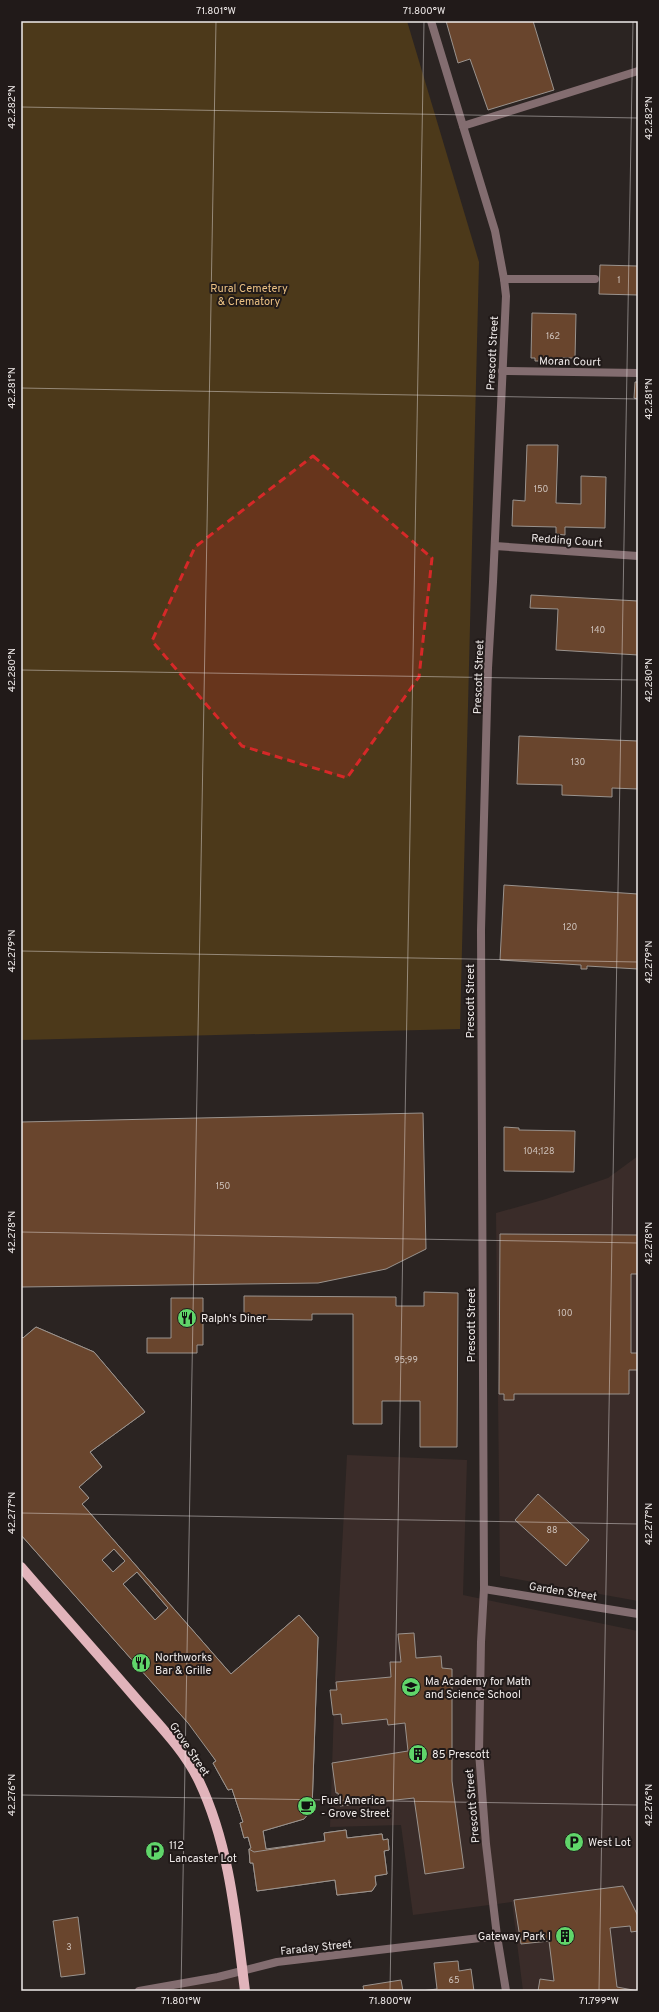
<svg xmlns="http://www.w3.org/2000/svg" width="659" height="2012" font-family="Overpass,sans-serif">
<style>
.built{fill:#3a2c29}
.green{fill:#4c391a}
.building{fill:#69452d;stroke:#9a938e;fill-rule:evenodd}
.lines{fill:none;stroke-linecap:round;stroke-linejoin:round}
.minor{stroke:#836d70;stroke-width:8}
.tertiary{stroke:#836d70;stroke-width:8}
.primary{stroke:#e1b4bb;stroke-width:10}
.marked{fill:#d62828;fill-opacity:0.2;stroke:#d62828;stroke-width:3;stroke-dasharray:8 5;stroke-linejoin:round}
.ticks{fill:none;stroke:#f0ebea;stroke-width:1;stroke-opacity:0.45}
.labels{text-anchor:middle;stroke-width:4;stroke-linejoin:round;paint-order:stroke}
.number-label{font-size:9px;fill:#cec2bb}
.park-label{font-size:11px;fill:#ebc183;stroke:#211a19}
.street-label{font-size:11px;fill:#f0ebea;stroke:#211a19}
.poi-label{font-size:11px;fill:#f0ebea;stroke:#211a19;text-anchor:start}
.neatline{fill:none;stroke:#f0ebea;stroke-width:1.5}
.ticks-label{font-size:10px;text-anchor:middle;fill:#f0ebea}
</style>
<rect width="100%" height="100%" fill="#2b2422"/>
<g class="built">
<path d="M638,1156V1601L500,1576L496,1213L546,1199L608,1178Z"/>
<path d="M347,1455L467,1460L463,1595L638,1631V1991H523L512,1902L413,1915L401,1825L330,1827L335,1679Z"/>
<path d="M242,1970L245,1991H139Z"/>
</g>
<path class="green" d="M21,21H407L479,262L460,1029L21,1040Z"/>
<g class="building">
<path d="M446,21H533L554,90L488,110L470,59L458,63Z"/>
<path d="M600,265L638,266V295L599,294Z"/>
<path d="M532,313L576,314L575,358H562V361H553V358H539V361H535V358H531Z"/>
<path d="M635,382H638V399L634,398Z"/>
<path d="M527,445H558L556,503L581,504V476L606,477L605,528L565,527V535L556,534V527L512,526L513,500L525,501Z"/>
<path d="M531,595L638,601V655L556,650L558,609L530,608Z"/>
<path d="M519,736L638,741V789L612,788V797L562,795V785L517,784Z"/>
<path d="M504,885L638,894V969L587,966V969H581V965L500,960Z"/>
<path d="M423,1113L426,1249L386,1269L318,1283L21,1287V1122Z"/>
<path d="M504,1127L519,1128V1130L575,1131L574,1172L504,1171Z"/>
<path d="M500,1234L638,1235V1274H631V1353H638V1370H629V1394H514V1400H504V1394H499Z"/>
<path d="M424,1292L458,1293L457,1447H420V1401H382V1424H353V1314H312V1320L244,1319V1296L396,1297V1306H424Z"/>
<path d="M171,1298H203V1345H197V1353H147V1338H171Z"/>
<path d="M36,1327L94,1352L145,1412L90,1452L102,1467L79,1487L89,1498L82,1504L231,1674L299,1615L318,1637L312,1809L304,1819L263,1831L266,1849L254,1852L251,1848L248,1837L244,1838L240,1823L243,1822L232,1789L228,1790L213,1763L216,1761L198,1734L21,1535V1336L23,1338ZM114,1549L125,1561L113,1572L102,1560ZM137,1572L168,1608L155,1620L123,1584Z"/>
<path d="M36,1327L94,1352L145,1412L90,1452L102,1467L79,1487L89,1498L82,1504L231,1674L299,1615L318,1637L312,1809L304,1819L263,1831L266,1849L325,1841L324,1833L346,1830L347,1838L382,1834L383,1840L388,1839L389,1850L384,1851L387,1874L375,1876L376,1885L372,1891L337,1895L335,1880L257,1891L253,1863H250L249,1849L251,1848L248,1837L244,1838L240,1823L243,1822L232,1789L228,1790L213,1763L216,1761L188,1723L21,1535V1336L23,1338ZM114,1549L125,1561L113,1572L102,1560ZM137,1572L168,1608L155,1620L123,1584Z"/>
<path d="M538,1494L589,1540L566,1566L515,1520Z"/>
<path d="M414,1633L416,1658L441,1656L442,1668L452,1669V1781L464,1868L425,1874L414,1798L340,1806L338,1793H336L332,1763L408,1751L405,1723L388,1725L387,1719L342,1724L341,1714L333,1715L330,1690H337L336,1682L391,1677L390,1662H401L398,1634Z"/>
<path d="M346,1830L347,1838L382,1834L383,1840L388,1839L389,1850L384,1851L387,1874L375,1876L376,1885L372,1891L337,1895L335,1880L257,1891L253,1863H250L249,1849L254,1852L325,1841L324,1833Z"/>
<path d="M623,1886L638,1916V1931L631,1932L630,1926L610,1928L617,1987L638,1991H538L540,1979L554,1981L549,1941L521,1944L514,1900Z"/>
<path d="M78,1917L85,1974L61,1977L53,1921Z"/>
<path d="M458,1961L459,1971L471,1969L474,1991H421L437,1989L434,1963Z"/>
<path d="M401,1980L403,1991H364L363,1986Z"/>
</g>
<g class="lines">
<g class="minor">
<path d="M431,21L495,231L504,279L506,296L493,582L488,668L481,930L484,1589L481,1642L479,1752L486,1844L497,1936"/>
<path d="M463,126L638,71"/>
<path d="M504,279H595"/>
<path d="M502,371L638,373"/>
<path d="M495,546L638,556"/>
<path d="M484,1589L638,1614"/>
</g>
<path class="tertiary" d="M139,1991L218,1977L277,1962L497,1936L506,1991"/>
<path class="primary" d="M21,1567C58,1610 96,1652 133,1695C156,1722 184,1749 199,1781C230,1846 236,1921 245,1991"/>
</g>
<path class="marked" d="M313,456L432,558L419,677L347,778L242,746L152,641L195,547Z"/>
<path class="ticks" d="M21,107L638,118M21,388L638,399M21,670L638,680M21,951L638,962M21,1232L638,1243M21,1513L638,1524M21,1795L638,1805M181,1991L216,21M390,1991L424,21M599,1991L633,21"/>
<defs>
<g id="restaurant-disc" transform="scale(1)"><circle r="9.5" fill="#60d56a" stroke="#211a19"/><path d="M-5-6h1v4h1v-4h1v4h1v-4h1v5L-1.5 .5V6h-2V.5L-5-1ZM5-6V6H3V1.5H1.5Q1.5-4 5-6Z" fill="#111"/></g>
<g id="school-disc" transform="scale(1)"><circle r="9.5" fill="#60d56a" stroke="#211a19"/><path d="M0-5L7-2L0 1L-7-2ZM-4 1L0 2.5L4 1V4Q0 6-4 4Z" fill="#111"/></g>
<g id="building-disc" transform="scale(1)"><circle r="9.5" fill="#60d56a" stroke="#211a19"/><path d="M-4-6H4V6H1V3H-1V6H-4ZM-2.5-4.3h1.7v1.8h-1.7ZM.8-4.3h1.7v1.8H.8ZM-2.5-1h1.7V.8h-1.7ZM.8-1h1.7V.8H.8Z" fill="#111"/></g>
<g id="cafe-disc" transform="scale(1)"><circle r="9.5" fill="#60d56a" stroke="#211a19"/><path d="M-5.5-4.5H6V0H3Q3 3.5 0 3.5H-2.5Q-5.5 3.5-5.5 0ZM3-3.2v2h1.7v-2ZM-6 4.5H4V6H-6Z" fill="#111"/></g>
<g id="parking-disc" transform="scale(1)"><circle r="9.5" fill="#60d56a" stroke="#211a19"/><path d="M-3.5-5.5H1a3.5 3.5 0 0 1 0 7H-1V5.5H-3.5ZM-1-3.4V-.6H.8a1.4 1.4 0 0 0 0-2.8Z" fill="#111"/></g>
</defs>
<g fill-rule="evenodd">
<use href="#restaurant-disc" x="187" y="1318"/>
<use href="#restaurant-disc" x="141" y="1663"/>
<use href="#school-disc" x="411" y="1687"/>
<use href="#building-disc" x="418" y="1754"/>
<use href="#cafe-disc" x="307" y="1806"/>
<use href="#parking-disc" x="574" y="1842"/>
<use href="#parking-disc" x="155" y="1851"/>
<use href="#building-disc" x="565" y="1936"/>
</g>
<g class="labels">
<g class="number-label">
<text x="619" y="283">1</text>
<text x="553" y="339">162</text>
<text x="541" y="492">150</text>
<text x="598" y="633">140</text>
<text x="578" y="765">130</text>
<text x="570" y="930">120</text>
<text x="539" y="1154">104;128</text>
<text x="223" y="1189">150</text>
<text x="565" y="1316">100</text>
<text x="406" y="1363">95;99</text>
<text x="552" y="1533">88</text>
<text x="69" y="1950">3</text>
<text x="454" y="1983">65</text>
</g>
<g class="park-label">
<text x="249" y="292">Rural Cemetery<tspan x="249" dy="13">&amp; Crematory</tspan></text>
</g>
<g class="street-label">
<text transform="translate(492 353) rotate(-87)" y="4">Prescott Street</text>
<text transform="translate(570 361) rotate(1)" y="4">Moran Court</text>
<text transform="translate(567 540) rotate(4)" y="4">Redding Court</text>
<text transform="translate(478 677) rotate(-88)" y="4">Prescott Street</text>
<text transform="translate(470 1001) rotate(-90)" y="4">Prescott Street</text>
<text transform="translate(471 1325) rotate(-90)" y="4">Prescott Street</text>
<text transform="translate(563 1591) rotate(9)" y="4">Garden Street</text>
<text transform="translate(190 1749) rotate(56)" y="4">Grove Street</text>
<text transform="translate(472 1806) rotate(-95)" y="4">Prescott Street</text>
<text transform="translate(316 1947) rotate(-6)" y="4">Faraday Street</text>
</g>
<g class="poi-label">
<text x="201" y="1322">Ralph's Diner</text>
<text x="155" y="1661">Northworks<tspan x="155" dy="13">Bar &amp; Grille</tspan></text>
<text x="425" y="1685">Ma Academy for Math<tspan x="425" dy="13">and Science School</tspan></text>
<text x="432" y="1758">85 Prescott</text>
<text x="321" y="1804">Fuel America<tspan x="321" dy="13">- Grove Street</tspan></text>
<text x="588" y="1846">West Lot</text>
<text x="169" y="1849">112<tspan x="169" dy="13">Lancaster Lot</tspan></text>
<text x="551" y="1940" text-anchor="end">Gateway Park I</text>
</g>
</g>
<rect width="659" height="2012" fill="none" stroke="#211a19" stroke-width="44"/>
<rect x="22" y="22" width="615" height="1968" class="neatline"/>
<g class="ticks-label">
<text x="216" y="14">71.801°W</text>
<text x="424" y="14">71.800°W</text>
<text transform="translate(11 107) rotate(-90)" y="4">42.282°N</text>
<text transform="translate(648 118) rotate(-90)" y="4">42.282°N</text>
<text transform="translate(11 388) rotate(-90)" y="4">42.281°N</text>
<text transform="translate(648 399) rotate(-90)" y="4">42.281°N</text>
<text transform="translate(11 670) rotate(-90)" y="4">42.280°N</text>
<text transform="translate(648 680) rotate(-90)" y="4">42.280°N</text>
<text transform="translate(11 951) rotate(-90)" y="4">42.279°N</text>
<text transform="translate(648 962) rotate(-90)" y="4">42.279°N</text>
<text transform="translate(11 1232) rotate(-90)" y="4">42.278°N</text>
<text transform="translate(648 1243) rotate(-90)" y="4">42.278°N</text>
<text transform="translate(11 1513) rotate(-90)" y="4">42.277°N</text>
<text transform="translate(648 1524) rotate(-90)" y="4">42.277°N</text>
<text transform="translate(11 1795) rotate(-90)" y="4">42.276°N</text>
<text transform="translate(648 1805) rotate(-90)" y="4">42.276°N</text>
<text x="181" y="2004">71.801°W</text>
<text x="390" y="2004">71.800°W</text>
<text x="599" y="2004">71.799°W</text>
</g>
</svg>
